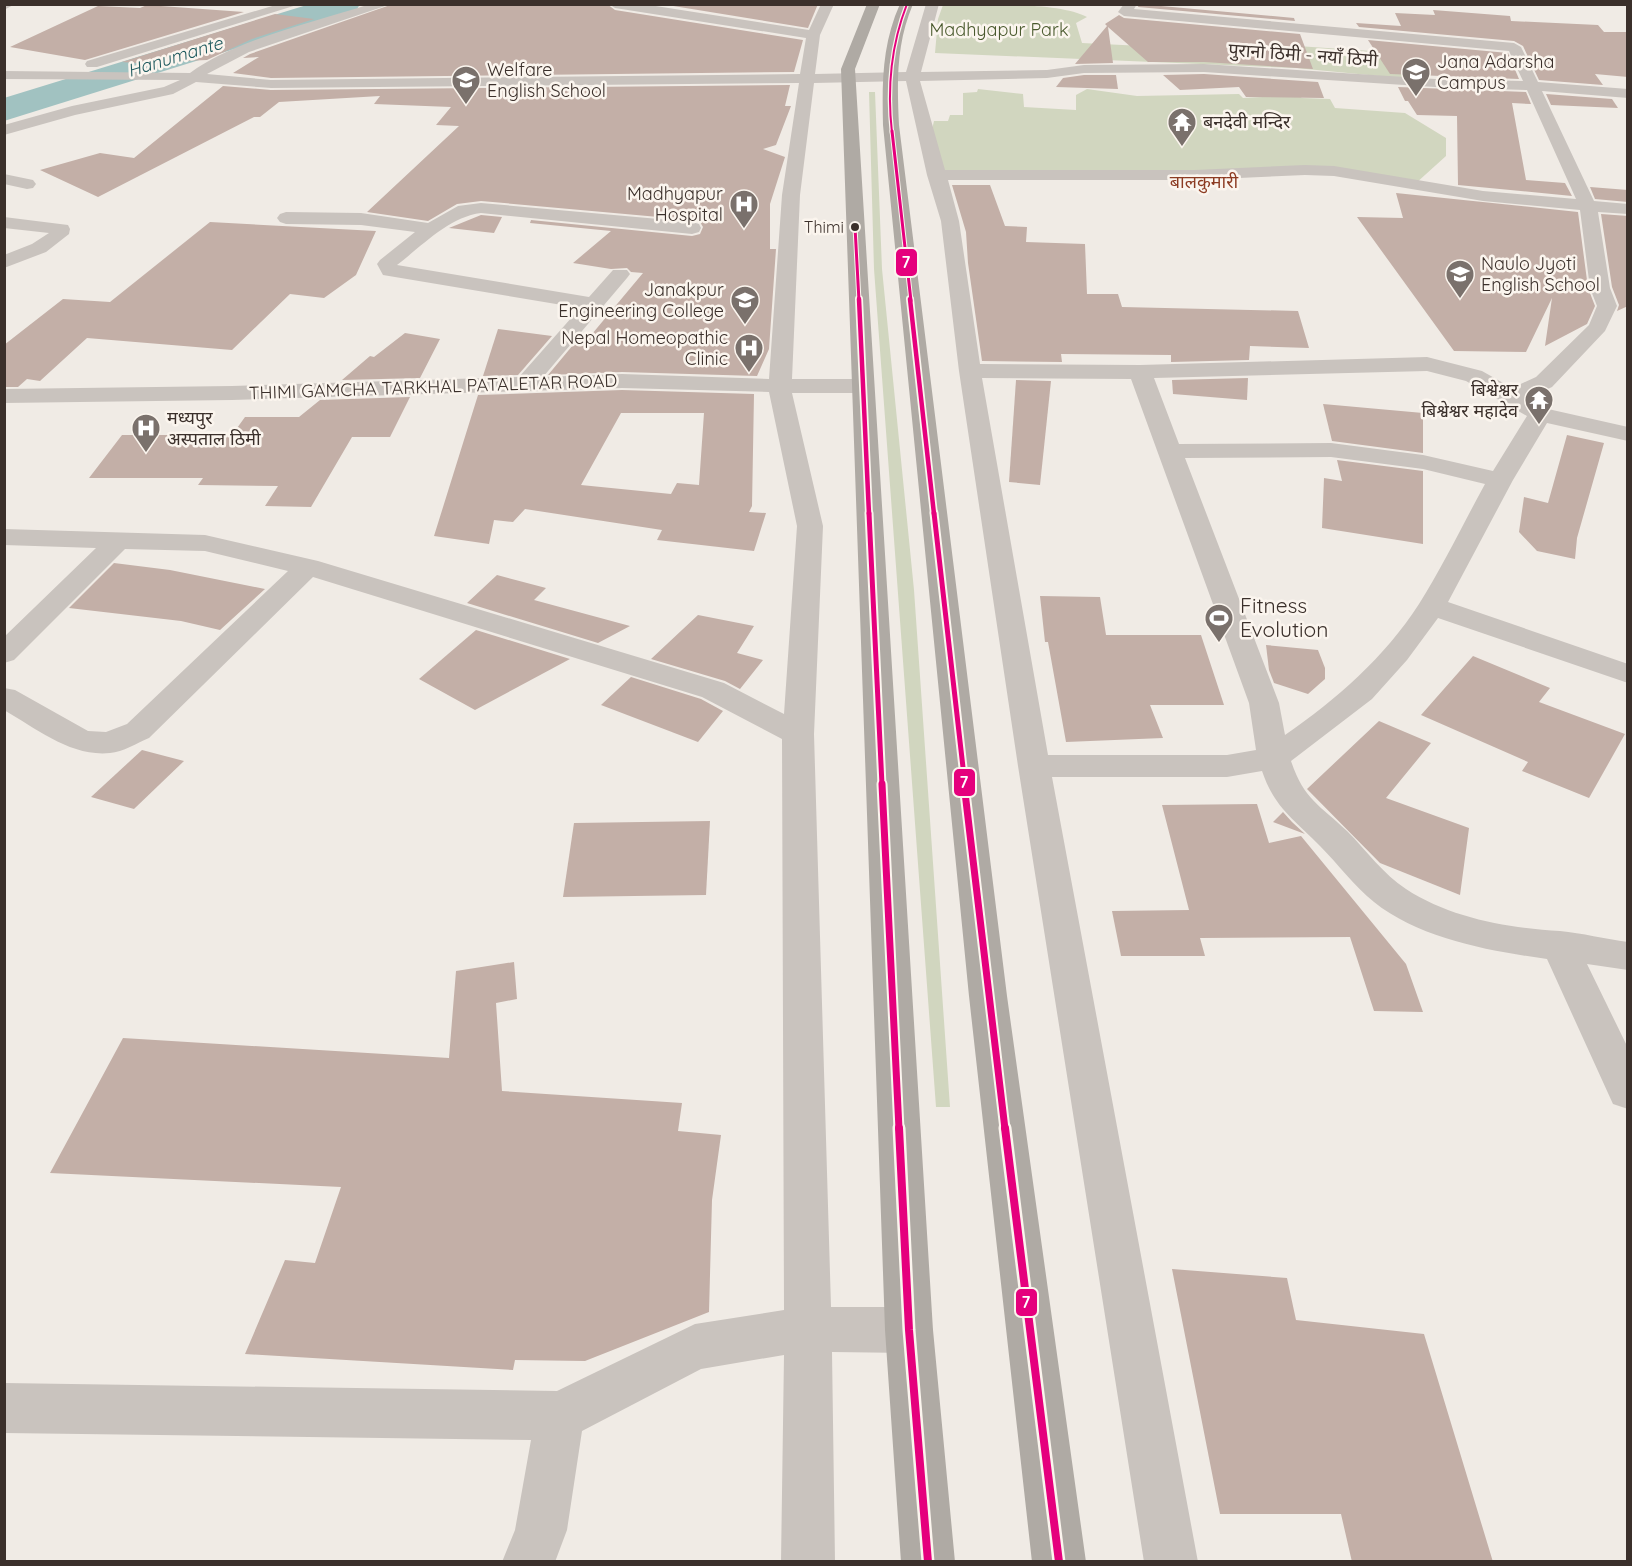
<svg xmlns="http://www.w3.org/2000/svg" width="1632" height="1566" font-family="Quicksand,'Noto Sans Devanagari',sans-serif">
<style>
.green{fill:#d1d6bf}
.lines{fill:none;stroke-linecap:round;stroke-linejoin:round}
.river{fill:#a1c2c1;fill-rule:evenodd}
.building{fill:#c3afa7;fill-rule:evenodd}
.minor{fill:#c9c3be;fill-rule:evenodd}
.highway{fill:#afaaa4;fill-rule:evenodd}
.bus-1-far5-casing{stroke:#fbf5ee;stroke-width:4.5}
.bus-1-far4-casing{stroke:#fbf5ee;stroke-width:5}
.bus-1-far3-casing{stroke:#fbf5ee;stroke-width:8}
.bus-1-far2-casing{stroke:#fbf5ee;stroke-width:9}
.bus-1-far1-casing{stroke:#fbf5ee;stroke-width:11}
.bus-1-casing{stroke:#fbf5ee;stroke-width:13}
.bus-1-far5{stroke:#e5007d;stroke-width:2}
.bus-1-far4{stroke:#e5007d;stroke-width:3}
.bus-1-far3{stroke:#e5007d;stroke-width:4.5}
.bus-1-far2{stroke:#e5007d;stroke-width:5}
.bus-1-far1{stroke:#e5007d;stroke-width:7}
.bus-1{stroke:#e5007d;stroke-width:8}
.bus-dot{fill:#3b302b;stroke:#fbf5ee;stroke-width:2}
.labels{text-anchor:middle;stroke-width:5;stroke-linejoin:round;paint-order:stroke}
.far-bus-label{font-size:16px;fill:#3b302b;stroke:#fbf5ee;text-anchor:end}
.far-park-label{font-size:18px;fill:#4a5a2e;stroke:#fbf5ee}
.far-street-label{font-size:18px;fill:#3b302b;stroke:#fbf5ee}
.far-water-label{font-size:18px;font-style:italic;fill:#1f5a5e;stroke:#fbf5ee}
.far-poi-label{font-size:18px;fill:#3b302b;stroke:#fbf5ee;text-anchor:start}
.far-neighbourhood-label{font-size:18px;fill:#8c3b22;stroke:#fbf5ee}
.poi-label{font-size:21px;fill:#3b302b;stroke:#fbf5ee;text-anchor:start}
.line-badge{stroke:#fbf5ee;stroke-width:2}
.badge-label{font-size:16px;text-anchor:middle;font-weight:bold;fill:#fff}
</style>
<rect width="100%" height="100%" fill="#f0ebe5"/>
<g class="green">
<path d="M943,5C980,5 1057,1 1087,17L1076,23L1082,43L1163,47L1297,46L1417,54L1431,81L1296,68L935,53L938,19Z"/>
<path d="M978,89L1023,94L1024,107L1076,110V95L1087,89L1137,96L1239,94L1243,98L1298,95L1302,98L1330,99L1335,108L1405,113L1446,138V156L1415,184L1333,169L944,174L929,142L934,121H948L950,115H963V93L977,92Z"/>
<path d="M869,92H875L882,269L914,590L950,1107H936L874,269Z"/>
</g>
<g class="lines">
<path class="river" d="M310,4H360L356,11L4,121V98Z"/>
</g>
<g class="building">
<path d="M393,4H607L615,10L803,40L794,72L271,78L233,73L259,57L243,58L250,54Z"/>
<path d="M661,4H818L808,28Z"/>
<path d="M1139,4L1294,18L1295,21L1138,7Z"/>
<path d="M147,5L244,12L85,60L10,47L98,6L140,8Z"/>
<path d="M1433,10L1510,16L1511,21L1598,25L1604,32H1628V77L1595,74L1603,85L1539,80L1523,46L1514,41L1359,27L1356,23L1401,26L1395,13L1435,15Z"/>
<path d="M275,14L314,19L252,39L207,60L136,63L122,62Z"/>
<path d="M1119,15L1124,18L1300,34L1313,69L1204,62H1148L1108,27L1113,63L1075,64L1107,26L1105,24Z"/>
<path d="M1368,40L1508,53L1519,79L1390,74Z"/>
<path d="M1204,74L1318,82L1324,98L1246,97L1239,87L1180,90L1163,75Z"/>
<path d="M1084,75H1116L1118,89L1056,87L1063,78Z"/>
<path d="M790,85L785,106H791L776,145L763,149L785,157L770,204V249H776L769,349L757,376L622,372L548,375L578,339L587,340L643,273L631,272L627,268L611,269L573,263L611,231L530,223L531,220L692,236L700,234L703,227L700,222L692,220L481,201L457,204L428,221L367,212L459,126L436,125L451,107L374,104L380,96L279,102L260,117H254L98,197L40,170L100,153L134,158L223,86L271,90Z"/>
<path d="M1398,87L1526,92L1531,104L1512,103L1526,180L1565,183L1572,196L1458,185L1457,116L1417,115L1408,101H1405Z"/>
<path d="M1546,94L1612,99L1618,108L1551,105Z"/>
<path d="M952,185H990L1005,226L1027,227L1026,242L1085,244L1087,294H1118L1122,307L1298,311L1309,348L1250,346L1249,360L1171,362V355L1061,354L1062,362L982,361L968,263L966,232Z"/>
<path d="M1590,187L1628,190V202L1595,199Z"/>
<path d="M1396,193L1578,212L1588,288L1595,306L1587,324L1545,346L1552,298L1526,352L1454,351L1357,217L1403,218Z"/>
<path d="M1601,214L1628,216V306L1617,311L1619,305L1612,287Z"/>
<path d="M481,215L502,217L494,233L449,228Z"/>
<path d="M210,222L376,231L356,275L324,298L290,294L232,350L87,338L40,381L27,379L18,387H4V345L63,299L110,302Z"/>
<path d="M498,329L552,336L518,375L483,376Z"/>
<path d="M405,333L440,339L420,378L342,380L370,356L374,357Z"/>
<path d="M1248,378L1247,400L1173,394L1172,380Z"/>
<path d="M1016,380L1051,381L1040,485L1009,482Z"/>
<path d="M622,390L754,394L752,506L749,512L766,513L754,551L657,540L662,530L525,509L513,522L494,520L489,544L434,536L478,395ZM621,413H704L699,485L677,483L671,494L581,485Z"/>
<path d="M410,397L390,437H352L311,507L265,506L278,486L198,485L203,478H89L122,435H232L245,417H299L320,400Z"/>
<path d="M1323,404L1423,413V453L1332,441Z"/>
<path d="M1567,435L1604,443L1577,538L1575,559L1537,551L1519,532L1524,497L1548,503Z"/>
<path d="M1337,460L1423,471V544L1322,528L1324,478L1342,481Z"/>
<path d="M114,563L170,570L265,589L220,630L181,621L69,608Z"/>
<path d="M497,575L546,588L534,600L630,626L598,643L467,603Z"/>
<path d="M1040,596L1100,597L1106,635H1201L1224,705H1150L1163,738L1066,742L1048,642H1045Z"/>
<path d="M698,615L754,626L737,653L763,660L740,689L725,681L651,659Z"/>
<path d="M476,630L570,659L475,710L419,679Z"/>
<path d="M1266,645L1318,650L1325,668V679L1308,694L1274,683L1269,670Z"/>
<path d="M1473,656L1550,688L1539,702L1625,734L1589,798L1522,771L1528,762L1421,715Z"/>
<path d="M631,677L701,699L723,711L698,742L601,705Z"/>
<path d="M1379,721L1431,743L1386,798L1469,828L1460,895L1380,863L1307,789Z"/>
<path d="M142,750L184,761L134,809L91,797Z"/>
<path d="M1257,804L1269,843L1301,836L1406,964L1423,1012L1374,1011L1350,937L1200,938L1205,956H1121L1112,911L1189,910L1162,805Z"/>
<path d="M1283,812L1292,822L1305,834L1273,822Z"/>
<path d="M710,821L706,895L563,897L574,823Z"/>
<path d="M514,962L517,999L496,1003L502,1091L682,1103L678,1131L721,1135L712,1200L709,1312L585,1361L515,1360L513,1370L245,1354L285,1260L315,1263L341,1187L50,1173L123,1038L449,1058L456,971Z"/>
<path d="M1172,1269L1287,1278L1296,1320L1424,1334L1493,1562H1352L1341,1514H1220Z"/>
</g>
<g class="lines">
<g class="minor">
<path d="M4,4H15L4,10Z"/>
<path d="M279,4H300L97,67H87L85,64L87,61Z"/>
<path d="M370,4H391L249,52L207,74L271,80L800,74L806,38L615,8L609,4H643L809,30L821,4H834L820,35L815,74L906,72L926,4H939L921,72L1047,70L1084,65L1204,64L1435,79L1523,81L1509,51L1124,16L1118,12L1124,4H1137L1134,9L1514,43L1521,47L1538,82L1628,89V98L1542,91L1594,201L1628,204V214L1598,212L1610,288L1617,306L1605,331L1552,387L1529,398L1548,409L1628,427V441L1547,423L1513,480L1448,602L1628,664V683L1438,618L1407,660L1372,699L1291,761C1304,800 1320,805 1347,831C1367,851 1383,874 1406,889C1450,918 1508,928 1560,931C1582,933 1605,939 1628,942V970L1587,964L1628,1048V1109L1613,1104L1547,959C1490,951 1420,939 1374,902C1354,886 1338,864 1320,846C1294,819 1275,809 1262,771L1227,777H1052L1198,1562H1144L1018,766L959,371L941,221L927,175L906,81L814,83L800,195L792,379H862L870,381L873,386L870,391L862,393H792L823,526L814,734L831,1307H909L926,1314L933,1330L926,1346L909,1353L832,1352L835,1562H781L784,1355L701,1369L582,1431L567,1530L555,1562H502L515,1530L531,1440L4,1433V1383L557,1391L695,1324L784,1310L782,739L702,697L313,577L149,738C137,743 123,752 110,753C71,757 37,729 4,710V688L15,690L88,731L106,732L127,724L288,571L205,551L125,549L14,660L4,663V637L96,548L4,545V529L205,535L318,561L724,683L784,714L797,526L769,392L622,388L232,400L4,403V389L232,386L519,377L580,308L383,275L377,264L380,260L415,232L361,225L286,224L280,222L277,218L280,214L286,212L361,213L428,223L458,206L481,203L692,222L699,224L701,228L699,232L692,234L481,213C449,217 422,246 397,265L589,297L613,270H627L630,274L627,278L543,377L622,374L769,379L782,195L799,83L271,88L196,82L173,94L75,115L4,135V125L72,106L164,87L180,80L4,79V71L190,73C236,39 316,22 370,4ZM1204,72L1435,87L1527,90L1576,199L1483,191L1334,166L1305,165L1195,170H945L920,81L1047,78L1084,73ZM1305,175L1334,176L1483,201L1580,210L1590,288L1597,306L1589,325L1536,377L1512,388L1482,371L1427,357L1140,365L980,364L959,221L948,180H1195ZM1427,371L1466,381L1527,416L1493,471L1423,455L1331,443L1179,444L1154,378ZM982,378L1131,379L1249,703L1256,750L1227,755H1048ZM1331,457L1423,469L1485,484C1463,524 1443,566 1419,604C1384,658 1337,699 1285,735L1279,703L1185,458Z"/>
<path d="M4,174L33,180L36,184L33,188L27,189L4,184Z"/>
<path d="M4,217L68,225L70,229L69,234L46,252L4,268V255L32,244L49,233L4,228Z"/>
</g>
<g class="highway">
<path d="M867,4H880L855,69L933,1330L955,1562H901L885,1330L841,69Z"/>
<path d="M900,4H913C896,44 897,83 899,125L1007,996L1086,1562H1032L969,996L883,125C882,83 882,44 900,4Z"/>
</g>
<g class="bus-1-far5-casing">
<path id="bus-1-far5" d="M892,133C887,89 891,45 907,4"/>
</g>
<g class="bus-1-far4-casing">
<g id="bus-1-far4">
<path d="M892,131L911,301"/>
<path d="M855,227L859,301"/>
</g>
</g>
<g class="bus-1-far3-casing">
<g id="bus-1-far3">
<path d="M859,299L869,514"/>
<path d="M910,299L934,514"/>
</g>
</g>
<g class="bus-1-far2-casing">
<g id="bus-1-far2">
<path d="M869,513L882,785"/>
<path d="M934,513L965,785"/>
</g>
</g>
<g class="bus-1-far1-casing">
<g id="bus-1-far1">
<path d="M882,784L899,1129"/>
<path d="M964,784L1005,1129"/>
</g>
</g>
<g class="bus-1-casing">
<g id="bus-1">
<path d="M899,1128L909,1330L928,1562"/>
<path d="M1005,1128L1059,1562"/>
</g>
</g>
<use href="#bus-1-far5" class="bus-1-far5"/>
<use href="#bus-1-far4" class="bus-1-far4"/>
<use href="#bus-1-far3" class="bus-1-far3"/>
<use href="#bus-1-far2" class="bus-1-far2"/>
<use href="#bus-1-far1" class="bus-1-far1"/>
<use href="#bus-1" class="bus-1"/>
</g>
<defs>
<g id="university-pin" transform="scale(1.5)"><path d="M0 17L-7.5 6A9.5 9.5 0 1 1 7.5 6Z" fill="#7a716c" stroke="#fbf5ee"/><path d="M0-5L7-2L0 1L-7-2ZM-4 1L0 2.5L4 1V4Q0 6-4 4Z" fill="#fff"/></g>
<g id="school-pin" transform="scale(1.5)"><path d="M0 17L-7.5 6A9.5 9.5 0 1 1 7.5 6Z" fill="#7a716c" stroke="#fbf5ee"/><path d="M0-5L7-2L0 1L-7-2ZM-4 1L0 2.5L4 1V4Q0 6-4 4Z" fill="#fff"/></g>
<g id="temple-pin" transform="scale(1.5)"><path d="M0 17L-7.5 6A9.5 9.5 0 1 1 7.5 6Z" fill="#7a716c" stroke="#fbf5ee"/><path d="M0-6L5-2H3V0L6.5 2.5H4V6H1.5V3h-3V6H-4V2.5H-6.5L-3 0V-2H-5Z" fill="#fff"/></g>
<g id="hospital-pin" transform="scale(1.5)"><path d="M0 17L-7.5 6A9.5 9.5 0 1 1 7.5 6Z" fill="#7a716c" stroke="#fbf5ee"/><path d="M-5-5h3v3.5h4V-5h3V5h-3V1.5h-4V5h-3Z" fill="#fff"/></g>
<g id="stadium-pin" transform="scale(1.5)"><path d="M0 17L-7.5 6A9.5 9.5 0 1 1 7.5 6Z" fill="#7a716c" stroke="#fbf5ee"/><path d="M0-5a6.5 5 0 1 0 0 10a6.5 5 0 1 0 0-10ZM-3.5-1.8h7v3.6h-7Z" fill="#fff"/></g>
</defs>
<g fill-rule="evenodd">
<use href="#university-pin" x="1416" y="72"/>
<use href="#school-pin" x="466" y="80"/>
<use href="#temple-pin" x="1182" y="122"/>
<use href="#hospital-pin" x="744" y="204"/>
<use href="#school-pin" x="1460" y="274"/>
<use href="#university-pin" x="745" y="300"/>
<use href="#hospital-pin" x="749" y="348"/>
<use href="#temple-pin" x="1539" y="400"/>
<use href="#hospital-pin" x="146" y="428"/>
<use href="#stadium-pin" x="1219" y="618"/>
</g>
<circle class="bus-dot" cx="855" cy="227" r="5"/>
<g class="labels">
<g class="far-bus-label">
<text x="844" y="233">Thimi</text>
</g>
<g class="far-park-label">
<text x="999" y="36">Madhyapur Park</text>
</g>
<g class="far-street-label">
<text transform="translate(1303 55) rotate(4)" y="6">पुरानो ठिमी - नयाँ ठिमी</text>
<text transform="translate(433 387) rotate(-2)" y="6">THIMI GAMCHA TARKHAL PATALETAR ROAD</text>
</g>
<g class="far-water-label">
<text transform="translate(175 57) rotate(-17)" y="6">Hanumante</text>
</g>
<g class="far-poi-label">
<text x="1437" y="68">Jana Adarsha<tspan x="1437" dy="21">Campus</tspan></text>
<text x="487" y="76">Welfare<tspan x="487" dy="21">English School</tspan></text>
<text x="1203" y="128">बनदेवी मन्दिर</text>
<text x="723" y="200" text-anchor="end">Madhyapur<tspan x="723" dy="21">Hospital</tspan></text>
<text x="1481" y="270">Naulo Jyoti<tspan x="1481" dy="21">English School</tspan></text>
<text x="724" y="296" text-anchor="end">Janakpur<tspan x="724" dy="21">Engineering College</tspan></text>
<text x="728" y="344" text-anchor="end">Nepal Homeopathic<tspan x="728" dy="21">Clinic</tspan></text>
<text x="1518" y="396" text-anchor="end">बिश्वेश्वर<tspan x="1518" dy="21">बिश्वेश्वर महादेव</tspan></text>
<text x="167" y="424">मध्यपुर<tspan x="167" dy="21">अस्पताल ठिमी</tspan></text>
</g>
<g class="far-neighbourhood-label">
<text x="1204" y="188">बालकुमारी</text>
</g>
<g class="poi-label">
<text x="1240" y="613">Fitness<tspan x="1240" dy="24">Evolution</tspan></text>
</g>
</g>
<g class="line-badge">
<rect x="895" y="248" width="23" height="29" rx="6" fill="#e5007d"/>
<rect x="953" y="768" width="23" height="29" rx="6" fill="#e5007d"/>
<rect x="1015" y="1288" width="23" height="29" rx="6" fill="#e5007d"/>
</g>
<g class="badge-label">
<text x="906" y="268">7</text>
<text x="964" y="788">7</text>
<text x="1026" y="1308">7</text>
</g>
<rect width="1632" height="1566" fill="none" stroke="#3b302b" stroke-width="12"/>
</svg>
